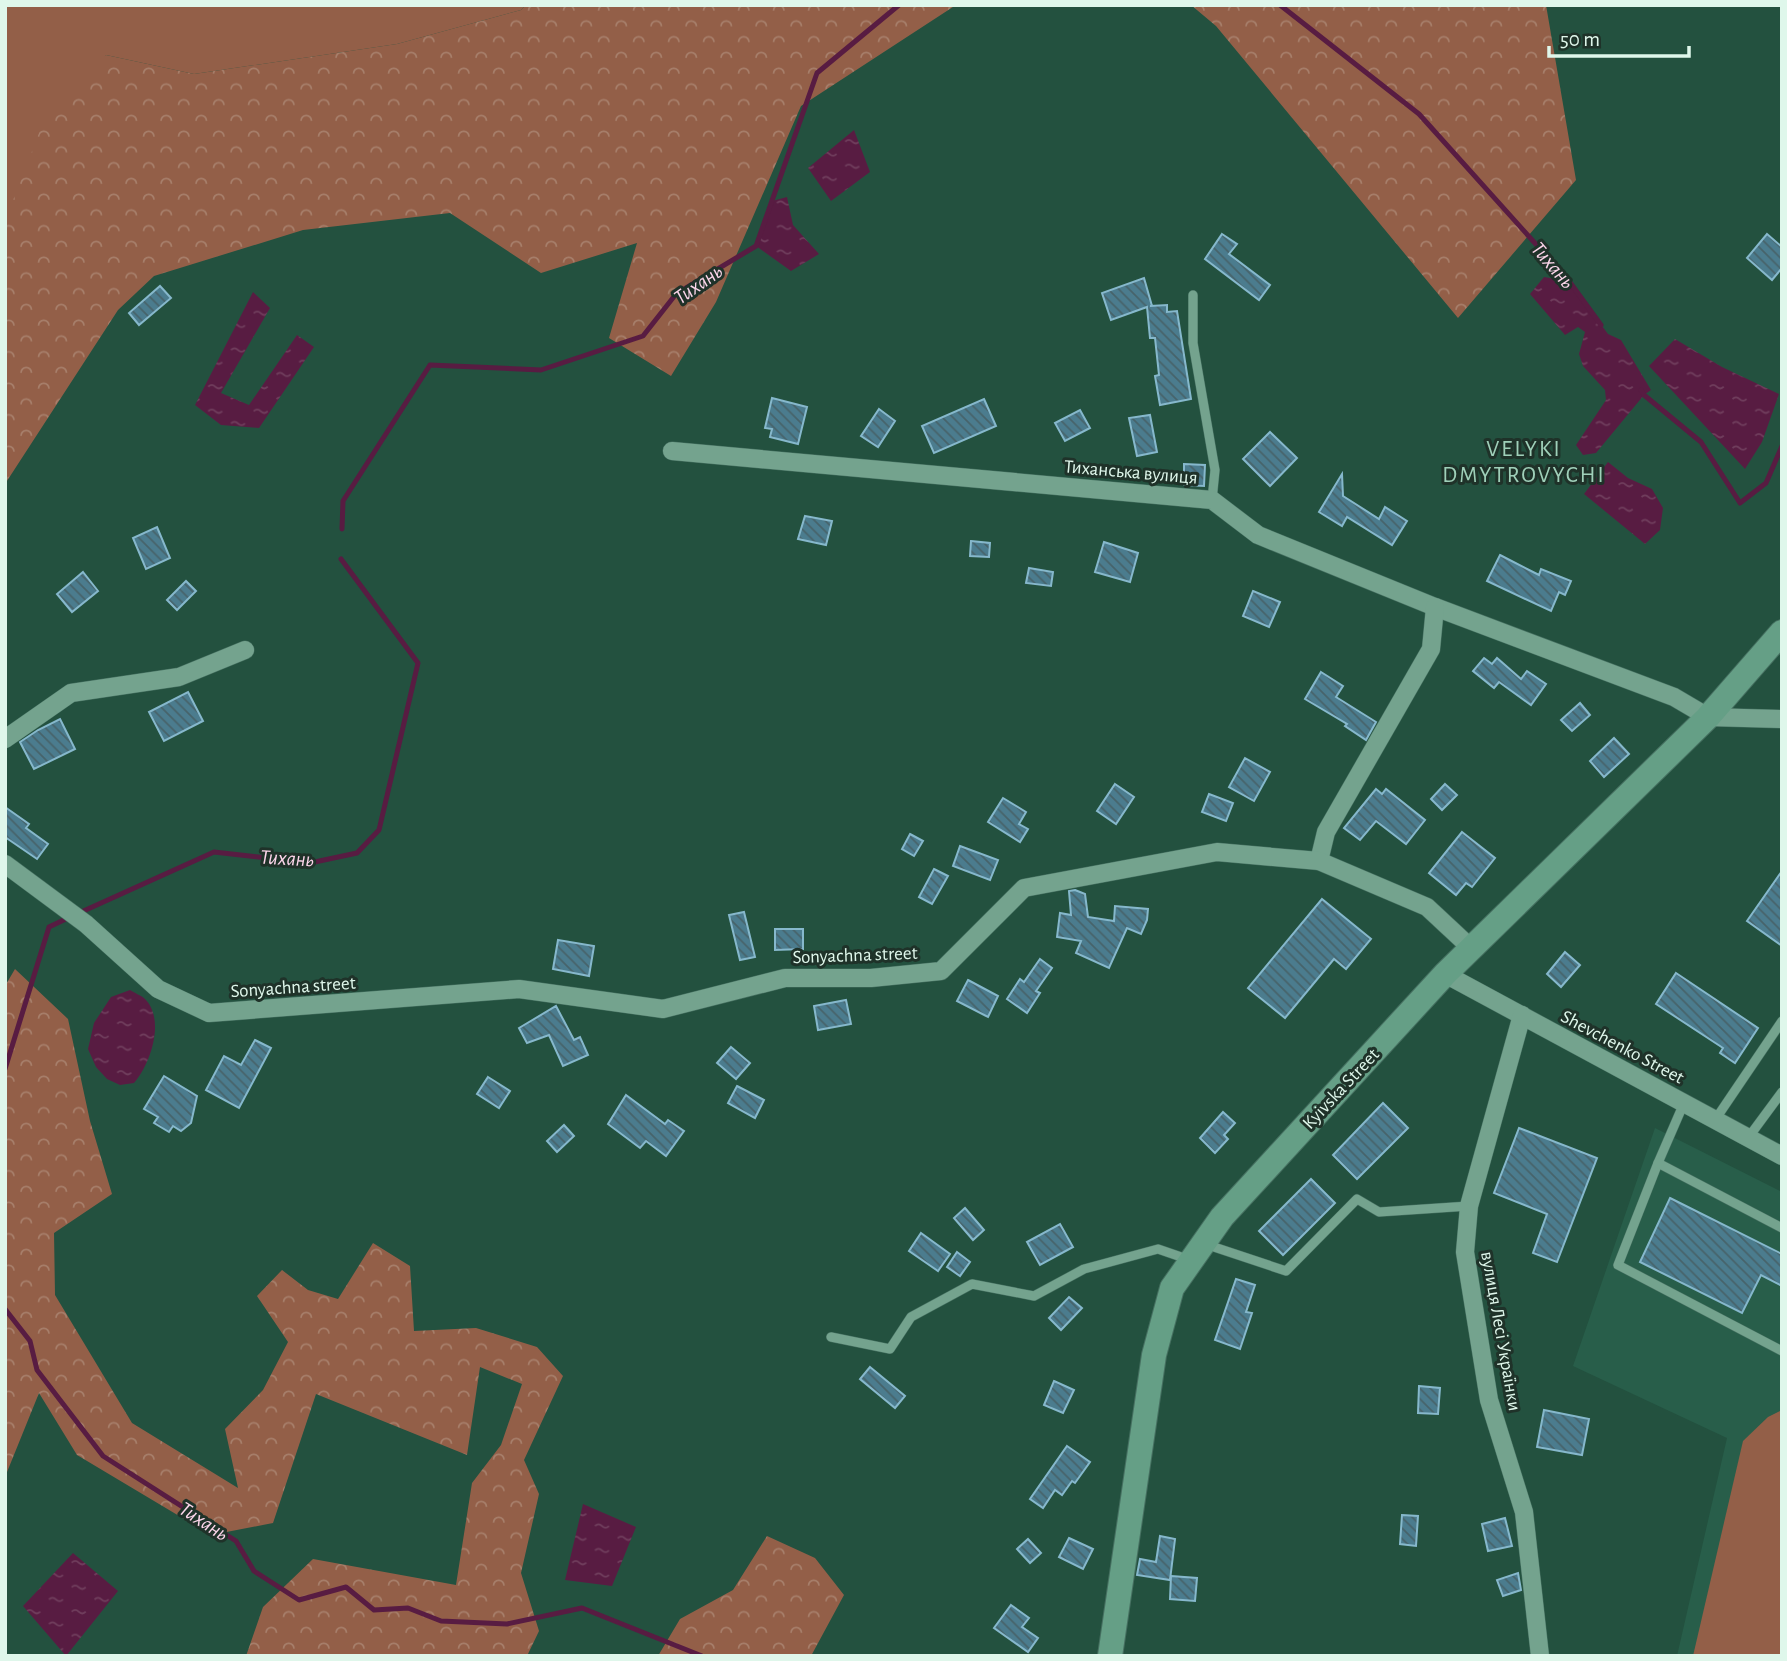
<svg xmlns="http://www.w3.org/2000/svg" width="1787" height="1661" font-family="'Alegreya Sans',sans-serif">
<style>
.built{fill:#285e4a}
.green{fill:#935f48}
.forest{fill:url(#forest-crowns)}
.water{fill:url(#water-ripples)}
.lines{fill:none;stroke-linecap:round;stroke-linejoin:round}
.stream{stroke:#581c42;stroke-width:5}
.building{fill:url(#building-back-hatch);stroke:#86b8cc;stroke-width:2}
.lane-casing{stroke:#467061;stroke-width:10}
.street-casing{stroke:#467061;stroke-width:19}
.secondary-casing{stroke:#467061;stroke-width:26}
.lane{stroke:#74a38e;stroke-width:9}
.street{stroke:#74a38e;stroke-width:18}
.secondary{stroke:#659f86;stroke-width:24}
.labels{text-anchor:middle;stroke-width:6;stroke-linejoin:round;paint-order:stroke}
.street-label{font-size:19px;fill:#dff7eb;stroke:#1f3229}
.water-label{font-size:21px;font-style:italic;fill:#fdd6eb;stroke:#1f3229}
.quarter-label{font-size:23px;letter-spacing:2px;fill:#9fd0b9;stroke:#1f3229}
</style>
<defs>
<pattern id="forest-crowns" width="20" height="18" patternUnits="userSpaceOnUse" patternTransform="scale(1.75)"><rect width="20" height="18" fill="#935f48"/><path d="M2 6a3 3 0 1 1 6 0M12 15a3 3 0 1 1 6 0" fill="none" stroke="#a77f6b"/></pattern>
<pattern id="water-ripples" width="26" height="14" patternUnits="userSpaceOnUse" patternTransform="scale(1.75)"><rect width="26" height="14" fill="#581c42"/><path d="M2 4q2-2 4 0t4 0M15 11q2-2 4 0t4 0" fill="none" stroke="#703e5d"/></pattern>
<pattern id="building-back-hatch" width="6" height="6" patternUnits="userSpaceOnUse" patternTransform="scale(1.75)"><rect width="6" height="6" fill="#4b7c8e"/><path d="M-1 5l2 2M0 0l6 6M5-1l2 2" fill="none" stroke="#47636a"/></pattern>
</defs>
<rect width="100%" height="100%" fill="#23513f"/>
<path class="built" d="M1655,1128L1782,1192V1656H1677L1727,1438L1573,1366Z"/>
<g class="green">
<path d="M5,5H526L521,10L397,44L194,74L106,55L5,221Z"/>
<path d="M1782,1410V1656H1693L1743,1441L1768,1417Z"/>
</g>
<g class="forest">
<path d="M526,5H956L801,106L716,302L671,376L609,338L637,243L541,273L450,213L303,230L154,276L118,310L5,484V221L46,115L106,55L194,74L397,44L521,10Z"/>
<path d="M1191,5H1546L1576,180L1458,318L1216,26Z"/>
<path d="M15,969L68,1019L90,1121L112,1194L54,1233L55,1295L132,1423L238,1488L225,1429L263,1390L288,1342L257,1296L282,1270L308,1290L338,1299L373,1243L410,1266L414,1331L476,1328L537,1347L563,1376L524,1460L539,1494L521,1573L539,1631L527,1656H246L263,1607L313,1559L456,1585L472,1483L501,1445L522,1384L480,1367L467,1455L316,1394L273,1523L211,1535L77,1455L39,1393L5,1477V986Z"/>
<path d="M767,1536L815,1558L844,1595L811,1656H658L680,1619L733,1590Z"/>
</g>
<g class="water">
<path d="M854,130L870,172L831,201L808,168Z"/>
<path d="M787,197L793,225L819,254L791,271L756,246L772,201Z"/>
<path d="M1544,277L1569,281L1608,334L1621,340L1651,390L1644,395L1596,453L1583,455L1576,445L1606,400L1605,390L1583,366L1579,354L1585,332L1578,327L1565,335L1530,294Z"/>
<path d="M253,292L270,308L221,393L249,405L297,335L314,347L259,428L221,425L195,405Z"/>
<path d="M1675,339L1722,367L1779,394L1762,442L1745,469L1649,366Z"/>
<path d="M1608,462L1628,478L1652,489L1663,508L1660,530L1645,544L1584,494Z"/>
<path d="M130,990C134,993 141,995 145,999C166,1020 150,1065 134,1083L120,1085L107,1079L96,1067L88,1049L94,1023L111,997Z"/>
<path d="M583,1504L636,1527L612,1586L565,1580Z"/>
<path d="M73,1553L118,1591L66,1656L23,1606Z"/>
</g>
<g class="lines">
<g class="stream">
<path d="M1280,5L1419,114L1569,281L1601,325"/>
<path d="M1641,390L1644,395L1701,442L1740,503L1766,483L1782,446"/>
<path d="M342,529L343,501L430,365L541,370L643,336L676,294L756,246L817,73L899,5"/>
<path d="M79,913L214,852L310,863L357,853L379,830L418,663L341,559"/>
<path d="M5,1069L49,927L70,917"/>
<path d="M5,1309L30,1341L37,1370L103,1456L236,1541L254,1571L299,1600L346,1587L374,1610L408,1608L441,1621L507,1624L582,1608L702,1656"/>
</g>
</g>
<g class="building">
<path d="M1222,234L1237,244L1229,254L1270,285L1259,300L1205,259Z"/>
<path d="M1767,234L1782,247V268L1772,280L1747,258Z"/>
<path d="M1144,278L1152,306H1150L1167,305V312L1177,311L1191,399L1160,405L1155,376L1159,375L1155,338H1150L1147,307L1111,320L1102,293Z"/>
<path d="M160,286L171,298L139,325L129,313Z"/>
<path d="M772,398L807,407L798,444L770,437L772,429L765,428Z"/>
<path d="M984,399L996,426L934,453L922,426Z"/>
<path d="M879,409L895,421L878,447L861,436Z"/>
<path d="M1080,410L1090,428L1065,441L1055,423Z"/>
<path d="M1150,415L1157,452L1137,456L1129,418Z"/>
<path d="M1270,432L1297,458L1270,486L1243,459Z"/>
<path d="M1184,464L1205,465L1204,486L1184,485Z"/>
<path d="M1342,474L1343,496L1379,519L1385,507L1407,521L1392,545L1347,517L1342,526L1319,512Z"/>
<path d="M805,516L832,521L826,545L798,539Z"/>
<path d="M157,527L170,558L146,569L133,538Z"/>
<path d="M971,541L990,543L989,557L970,556Z"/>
<path d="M1104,542L1138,553L1130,582L1095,572Z"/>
<path d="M1500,555L1539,575L1541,569L1571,581L1565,595L1559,592L1551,611L1487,581Z"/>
<path d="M1029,568L1053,572L1051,586L1026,583Z"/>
<path d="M83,572L98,591L72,612L57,594Z"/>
<path d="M186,581L196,591L177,610L167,600Z"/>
<path d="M1253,591L1280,602L1269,627L1243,616Z"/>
<path d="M1484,658L1492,664L1497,658L1521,679L1527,671L1546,684L1531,705L1499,682L1494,688L1473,671Z"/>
<path d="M1321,672L1343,686L1336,697L1376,722L1366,740L1345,726L1347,724L1305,699Z"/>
<path d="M188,692L203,721L164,741L149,712Z"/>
<path d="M1580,703L1590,715L1572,731L1561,720Z"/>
<path d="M60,719L75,749L34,769L20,742L38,730Z"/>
<path d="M1614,738L1629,754L1604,777L1590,761Z"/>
<path d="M1245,758L1270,772L1254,801L1229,787Z"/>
<path d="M1115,784L1134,797L1116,824L1097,811Z"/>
<path d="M1445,784L1457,795L1442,810L1431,799Z"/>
<path d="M1376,789L1382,794L1386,789L1425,820L1406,844L1376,821L1360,840L1344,828Z"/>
<path d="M1209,794L1233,803L1226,821L1202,812Z"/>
<path d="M1003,798L1026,812L1019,824L1028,829L1020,842L988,822Z"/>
<path d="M5,807L29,824L26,828L48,844L37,859L5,837Z"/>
<path d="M1462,832L1495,858L1472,887L1466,883L1456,895L1429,873Z"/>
<path d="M910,834L923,841L914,856L902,849Z"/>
<path d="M960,846L998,860L990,880L953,866Z"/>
<path d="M934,869L948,876L932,904L919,897Z"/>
<path d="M1782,871V946L1747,921Z"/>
<path d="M1075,890L1085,894L1088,917L1114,921L1115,906L1148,909L1147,920L1141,934L1127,928L1109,968L1076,953L1081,941L1057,937L1060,913L1071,915L1069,891Z"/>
<path d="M1322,899L1371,939L1346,969L1334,959L1285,1018L1248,988Z"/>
<path d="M744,912L755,957L740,960L729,915Z"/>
<path d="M775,929H803V949L775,950Z"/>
<path d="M558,940L594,946L589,976L553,969Z"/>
<path d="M1565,952L1580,965L1561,987L1547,974Z"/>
<path d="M1040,959L1052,968L1036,991L1040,993L1027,1013L1007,999L1020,979L1024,982Z"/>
<path d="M1676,973L1758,1028L1735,1063L1720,1053L1723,1048L1656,1004Z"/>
<path d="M968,980L998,996L988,1017L957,1001Z"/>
<path d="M846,1000L851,1024L818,1030L814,1006Z"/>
<path d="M556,1006L574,1040L580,1037L588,1055L563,1066L549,1035L527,1043L519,1028Z"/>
<path d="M255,1040L271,1048L239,1108L206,1090L224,1056L241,1065Z"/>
<path d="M731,1047L750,1063L736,1079L717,1063Z"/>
<path d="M164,1076L197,1096L191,1123L181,1131L173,1126L169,1132L154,1123L158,1117L144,1109Z"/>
<path d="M488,1077L510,1091L499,1108L477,1094Z"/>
<path d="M737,1086L764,1100L755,1118L728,1103Z"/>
<path d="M626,1095L665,1124L668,1120L684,1131L666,1156L646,1141L640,1148L608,1124Z"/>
<path d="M1383,1103L1408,1128L1357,1179L1333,1155Z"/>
<path d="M1223,1112L1235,1123L1224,1135L1228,1139L1215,1153L1200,1138Z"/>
<path d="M564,1125L574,1136L557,1152L547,1141Z"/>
<path d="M1519,1128L1597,1158L1557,1262L1533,1253L1547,1214L1494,1193Z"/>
<path d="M1311,1179L1335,1203L1283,1255L1259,1231Z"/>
<path d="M1670,1198L1782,1254V1286L1761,1275L1742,1313L1640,1262Z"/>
<path d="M965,1208L984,1230L973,1240L954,1218Z"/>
<path d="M1060,1224L1073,1247L1040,1265L1027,1242Z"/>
<path d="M921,1233L950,1254L938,1271L909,1251Z"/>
<path d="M957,1252L970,1262L960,1276L947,1267Z"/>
<path d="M1236,1279L1255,1285L1246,1312L1252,1313L1240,1349L1215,1340Z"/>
<path d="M1069,1297L1082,1308L1061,1330L1049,1318Z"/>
<path d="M870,1367L905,1396L895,1408L860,1379Z"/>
<path d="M1054,1381L1074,1390L1063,1413L1044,1405Z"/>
<path d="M1419,1386L1440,1388L1438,1414L1418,1413Z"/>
<path d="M1544,1410L1589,1419L1582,1455L1537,1447Z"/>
<path d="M1067,1446L1090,1462L1075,1483L1072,1481L1062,1495L1055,1490L1043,1508L1030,1499Z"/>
<path d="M1402,1515L1418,1516L1416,1546L1400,1544Z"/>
<path d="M1505,1518L1512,1546L1488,1551L1482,1524Z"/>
<path d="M1160,1536L1175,1539L1170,1580L1137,1575L1140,1559L1156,1562Z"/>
<path d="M1069,1538L1093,1549L1083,1569L1059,1557Z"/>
<path d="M1028,1539L1041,1553L1030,1563L1017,1549Z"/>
<path d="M1518,1573L1521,1590L1503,1596L1497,1580Z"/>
<path d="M1171,1576L1197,1578L1195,1601L1170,1599Z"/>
<path d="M1011,1605L1029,1618L1022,1627L1038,1638L1028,1652L994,1628Z"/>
</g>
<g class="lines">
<g class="lane-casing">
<g id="lane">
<path d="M1193,295V343L1215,470L1212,500"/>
<path d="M1684,1103L1658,1163L1618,1265L1782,1351"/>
<path d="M1715,1120L1782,1021"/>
<path d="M1748,1138L1782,1092"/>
<path d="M1658,1163L1782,1228"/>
<path d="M1205,1244L1286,1271L1357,1199L1379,1212L1469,1206"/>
<path d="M831,1337L890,1349L911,1317L972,1284L1034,1296L1084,1269L1158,1249L1190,1260"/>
</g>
</g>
<g class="street-casing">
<g id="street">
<path d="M672,451L1212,500L1258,535L1435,607L1674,697L1708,717L1782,719"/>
<path d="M5,739L71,693L179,677L245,650"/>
<path d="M1319,861L1326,832L1431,649L1435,607"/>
<path d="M5,864L86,924L158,989L209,1013L519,989L663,1009L785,978H871L941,971L1024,888L1217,852L1319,861L1427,907L1471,948"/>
<path d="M1445,974L1782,1156"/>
<path d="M1522,1015L1469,1206L1465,1252L1489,1400L1524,1512L1540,1656"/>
</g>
</g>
<g class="secondary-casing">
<path id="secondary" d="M1110,1656L1154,1355L1172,1288L1222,1217L1445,974L1708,717L1782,632"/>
</g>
<use href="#lane" class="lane"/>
<use href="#street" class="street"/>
<use href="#secondary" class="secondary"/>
</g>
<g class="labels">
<g class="street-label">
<text transform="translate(1131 471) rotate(5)" y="7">Тиханська вулиця</text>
<text transform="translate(855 954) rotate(-2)" y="7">Sonyachna street</text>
<text transform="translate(293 986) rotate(-4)" y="7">Sonyachna street</text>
<text transform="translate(1623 1046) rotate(28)" y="7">Shevchenko Street</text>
<text transform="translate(1340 1088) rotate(-47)" y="7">Kyivska Street</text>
<text transform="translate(1502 1331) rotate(80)" y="7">вулиця Лесі Українки</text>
</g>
<g class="water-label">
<text transform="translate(1553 265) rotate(49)" y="7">Тихань</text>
<text transform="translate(698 284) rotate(-35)" y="7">Тихань</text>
<text transform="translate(287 858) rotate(3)" y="7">Тихань</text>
<text transform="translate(204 1521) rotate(33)" y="7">Тихань</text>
</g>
<g class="quarter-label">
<text x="1524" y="456">VELYKI<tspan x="1524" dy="26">DMYTROVYCHI</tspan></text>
</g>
</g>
<rect width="1787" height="1661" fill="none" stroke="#dff7eb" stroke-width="14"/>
<path d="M1549 46v10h140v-10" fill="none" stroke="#dff7eb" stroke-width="3.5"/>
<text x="1560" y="46" font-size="21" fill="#dff7eb" stroke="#1f3229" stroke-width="5" paint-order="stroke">50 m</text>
</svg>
